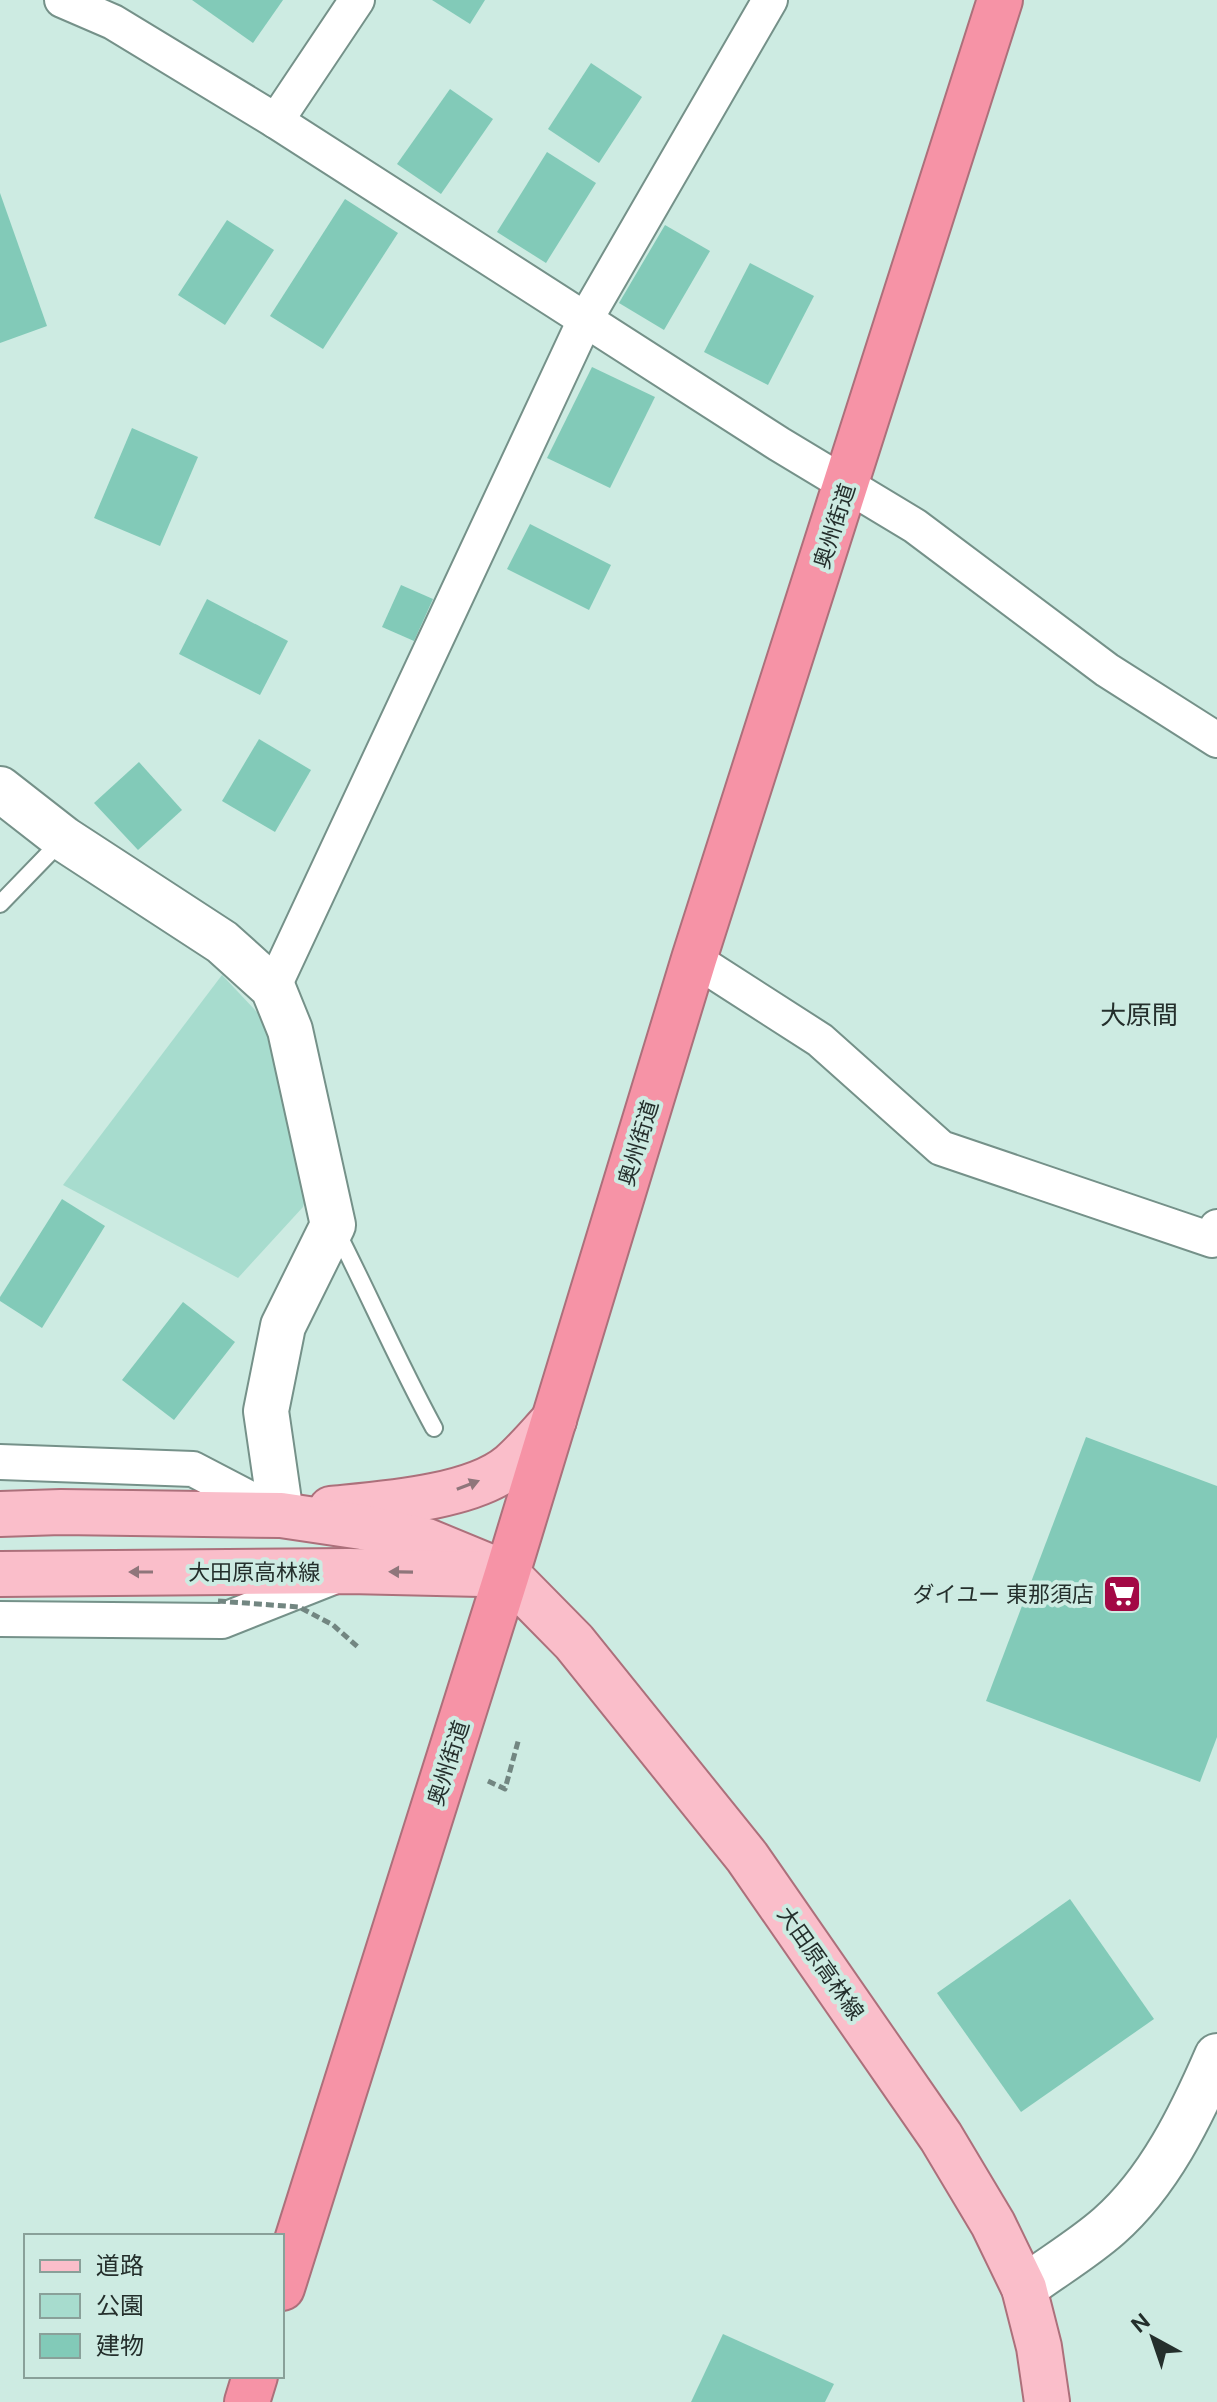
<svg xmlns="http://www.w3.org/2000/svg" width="1217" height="2402" font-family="'DM Sans','Noto Sans JP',sans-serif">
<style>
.green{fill:#a7dcce}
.building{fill:#82cab8}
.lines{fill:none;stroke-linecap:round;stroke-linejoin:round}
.lane-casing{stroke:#759189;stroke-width:20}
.street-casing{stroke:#759189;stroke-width:38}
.secondary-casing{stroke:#759189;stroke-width:48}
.primary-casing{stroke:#ac707b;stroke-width:48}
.highway-casing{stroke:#ac707b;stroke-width:48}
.path{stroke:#728681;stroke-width:5;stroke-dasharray:8 4;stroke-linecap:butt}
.lane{stroke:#fff;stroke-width:16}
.street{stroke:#fff;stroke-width:34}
.secondary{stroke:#fff;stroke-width:44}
.primary{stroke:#fabeca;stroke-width:44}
.highway{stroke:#f693a6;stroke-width:44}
.path-bridge{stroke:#728681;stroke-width:5;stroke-dasharray:8 4;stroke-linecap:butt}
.oneway{fill:#8f767b}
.labels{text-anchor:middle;stroke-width:8;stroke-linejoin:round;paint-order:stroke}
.street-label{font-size:22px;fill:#242f2c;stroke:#cdebe2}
.poi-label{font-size:22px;fill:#242f2c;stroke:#cdebe2;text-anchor:end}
.quarter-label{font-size:26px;fill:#242f2c;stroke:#cdebe2}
</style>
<rect width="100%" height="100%" fill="#cdebe2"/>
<path class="green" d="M222,975L271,1027L309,1184L303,1207L238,1278L63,1185Z"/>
<g class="building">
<path d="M192,0H283L253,43Z"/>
<path d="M432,0H485L470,24Z"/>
<path d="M591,63L642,97L599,163L548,129Z"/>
<path d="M450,89L493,119L441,194L397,164Z"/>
<path d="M547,152L596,183L546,263L497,232Z"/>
<path d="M0,193L47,326L0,343Z"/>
<path d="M345,199L398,233L323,349L270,316Z"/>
<path d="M227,220L274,250L225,325L178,295Z"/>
<path d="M665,225L710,251L664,330L619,303Z"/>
<path d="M750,263L814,296L768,385L704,352Z"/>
<path d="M592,367L655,397L610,488L547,458Z"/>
<path d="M132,428L198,457L160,546L94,518Z"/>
<path d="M530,524L611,565L589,610L507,569Z"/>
<path d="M401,585L433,599L414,641L382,627Z"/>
<path d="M207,599L288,641L260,695L179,654Z"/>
<path d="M259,739L311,770L275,832L222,801Z"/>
<path d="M139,762L182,810L138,850L94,803Z"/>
<path d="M62,1199L105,1226L42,1328L0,1301V1297Z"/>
<path d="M183,1302L235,1342L174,1420L122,1380Z"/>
<path d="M1086,1437L1217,1486V1737L1200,1782L986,1701Z"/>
<path d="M1070,1899L1154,2019L1021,2112L937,1993Z"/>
<path d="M723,2334L834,2384L825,2402H691Z"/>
</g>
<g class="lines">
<g class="lane-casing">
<g id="lane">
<path d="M0,904L63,839"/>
<path d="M337,1232C370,1297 399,1364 434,1428"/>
</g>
</g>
<g class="street-casing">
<g id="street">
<path d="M62,0L113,22L276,121L779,444L915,526L1107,670L1217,740"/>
<path d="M276,121L357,0"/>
<path d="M694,959L820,1040L941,1148L1212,1240L1217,1227"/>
<path d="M273,988L585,320L770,0"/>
<path d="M0,1462L193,1469L277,1513"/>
<path d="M0,1619L222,1621L333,1577"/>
</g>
</g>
<g class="secondary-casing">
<g id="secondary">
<path d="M0,789L64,839L222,942L273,988L290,1030L333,1225L283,1326L266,1411L281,1515"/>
<path d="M1024,2288C1052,2267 1083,2249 1109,2226C1159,2182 1191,2116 1217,2056"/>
</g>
</g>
<g class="primary-casing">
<g id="primary">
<path d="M331,1509C381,1504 472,1498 511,1465C526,1452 540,1435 554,1420"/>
<path d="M0,1514L61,1512L281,1515L362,1527L427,1541L507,1574L574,1642L747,1857L941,2137L993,2224L1024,2288L1039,2347L1047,2402"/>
<path d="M0,1574L349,1571L481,1574"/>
</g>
</g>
<g class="highway-casing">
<g id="highway">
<path d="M282,2288L507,1574L694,959L1000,0"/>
<path d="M247,2402L255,2376"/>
</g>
</g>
<path class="path" d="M488,1781L505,1789L519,1738"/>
<use href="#lane" class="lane"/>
<use href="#street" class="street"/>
<use href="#secondary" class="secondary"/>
<use href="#primary" class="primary"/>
<use href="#highway" class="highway"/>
<path class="path-bridge" d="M218,1601L299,1607L333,1625L359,1648"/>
</g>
<defs><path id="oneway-solid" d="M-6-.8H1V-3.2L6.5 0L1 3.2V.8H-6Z" transform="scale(2)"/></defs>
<g class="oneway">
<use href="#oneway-solid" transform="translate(468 1485) rotate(-21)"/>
<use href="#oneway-solid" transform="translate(141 1572) rotate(180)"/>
<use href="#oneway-solid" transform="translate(401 1572) rotate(-179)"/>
</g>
<defs>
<g id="supermarket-square" transform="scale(2)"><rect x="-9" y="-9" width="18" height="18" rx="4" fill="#a30945" stroke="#cdebe2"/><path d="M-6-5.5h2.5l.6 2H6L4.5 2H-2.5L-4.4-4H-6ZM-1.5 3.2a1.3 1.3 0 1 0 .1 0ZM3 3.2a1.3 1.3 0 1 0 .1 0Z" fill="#fff"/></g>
</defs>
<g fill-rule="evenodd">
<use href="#supermarket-square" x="1122" y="1594"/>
</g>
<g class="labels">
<g class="street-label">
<text transform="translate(834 526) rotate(-72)" y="8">奥州街道</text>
<text transform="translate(638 1143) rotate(-73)" y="8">奥州街道</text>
<text x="254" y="1580">大田原高林線</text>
<text transform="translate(448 1763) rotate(-72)" y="8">奥州街道</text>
<text transform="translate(821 1963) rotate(55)" y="8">大田原高林線</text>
</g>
<g class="poi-label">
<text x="1094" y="1602">ダイユー 東那須店</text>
</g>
<g class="quarter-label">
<text x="1139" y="1024">大原間</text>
</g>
</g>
<rect x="24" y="2234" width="260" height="144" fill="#cdebe2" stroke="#89a099" stroke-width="2"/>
<rect x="40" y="2260" width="40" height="12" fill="#fabeca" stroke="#89a099" stroke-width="2"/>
<text x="96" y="2274" font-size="24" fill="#242f2c">道路</text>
<rect x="40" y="2294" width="40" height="24" fill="#a7dcce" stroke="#89a099" stroke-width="2"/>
<text x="96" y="2314" font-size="24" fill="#242f2c">公園</text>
<rect x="40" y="2334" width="40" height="24" fill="#82cab8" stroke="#89a099" stroke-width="2"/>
<text x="96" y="2354" font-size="24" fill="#242f2c">建物</text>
<g transform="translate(1153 2338) rotate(320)" stroke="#cdebe2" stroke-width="6" paint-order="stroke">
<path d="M0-6L14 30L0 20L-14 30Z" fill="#242f2c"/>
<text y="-12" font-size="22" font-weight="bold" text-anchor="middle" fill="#242f2c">N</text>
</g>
</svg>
